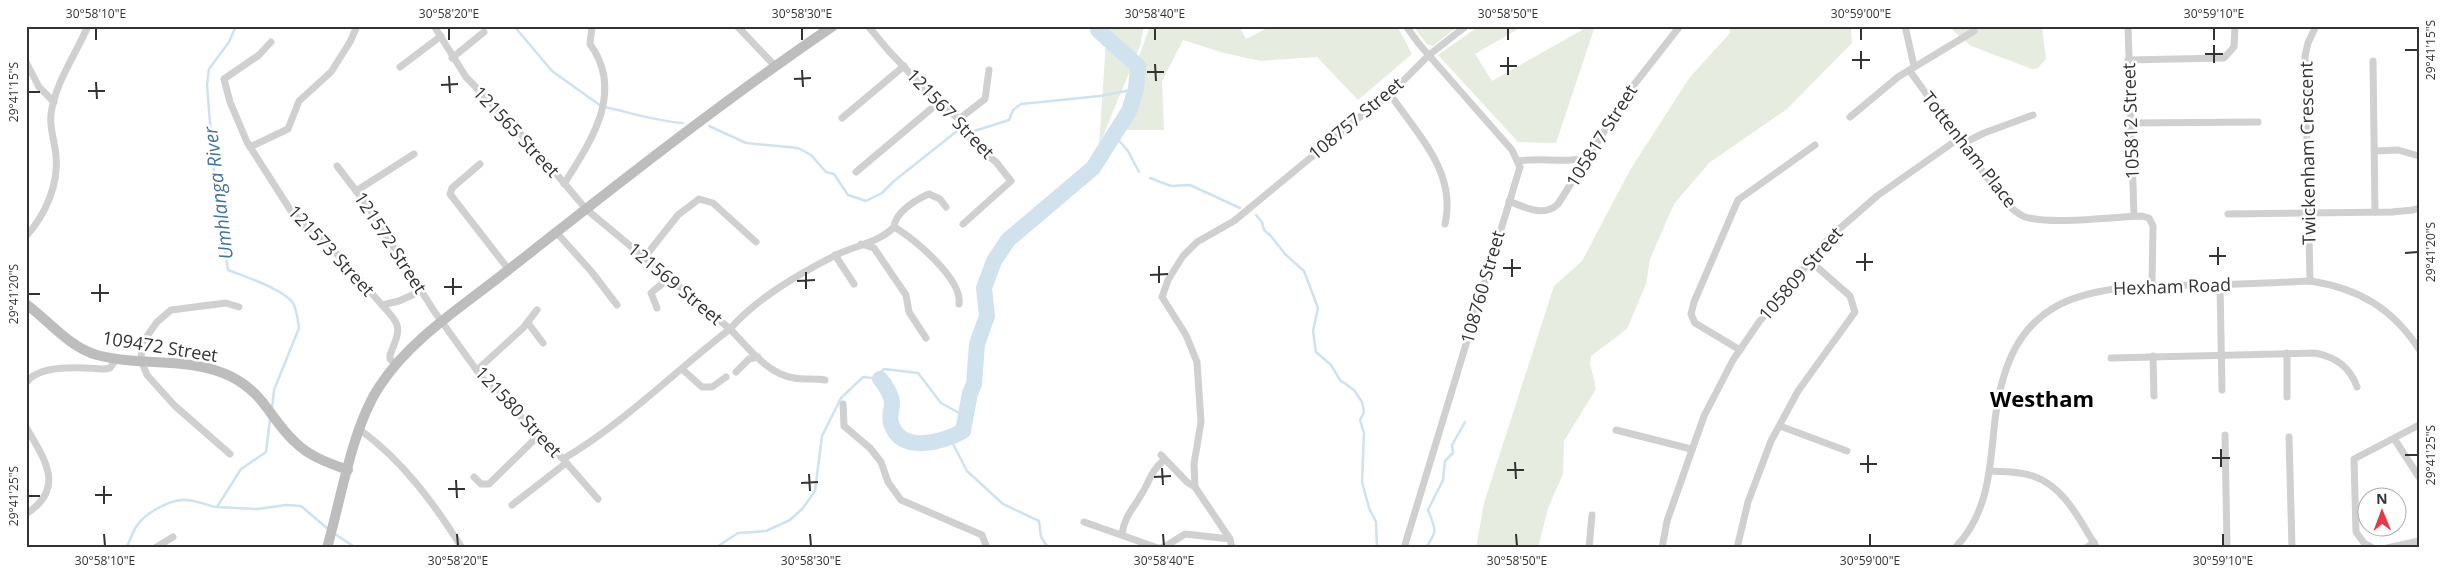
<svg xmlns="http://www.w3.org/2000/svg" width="2445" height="574" font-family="'Open Sans',sans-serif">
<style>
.green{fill:#e6ecdf}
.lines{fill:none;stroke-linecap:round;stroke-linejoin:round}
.stream{stroke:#cfe2ee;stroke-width:2.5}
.river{stroke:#cfe2ee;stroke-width:16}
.street{stroke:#d0d0d0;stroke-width:7}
.secondary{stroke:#bdbdbd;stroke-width:10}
.ticks{fill:none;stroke:#333;stroke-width:2}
.labels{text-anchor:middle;stroke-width:5;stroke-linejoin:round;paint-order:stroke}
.street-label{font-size:18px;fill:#333;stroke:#fff}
.water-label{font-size:19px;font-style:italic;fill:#3f7597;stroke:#fff}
.district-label{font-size:22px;font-weight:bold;fill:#000;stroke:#fff}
.neatline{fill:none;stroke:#333;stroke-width:2}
.ticks-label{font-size:12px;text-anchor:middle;fill:#333}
</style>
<rect width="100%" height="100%" fill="#fff"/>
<g class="green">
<path d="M1107,26H1144L1140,46L1099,146Z"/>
<path d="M1150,26H1239L1246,39L1271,26H1397L1412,54L1358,100L1317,57L1261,61L1224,53L1183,40L1162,81L1164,130H1124C1133,112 1149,77 1138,59Z"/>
<path d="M1413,26H1458L1433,46L1427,44Z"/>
<path d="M1479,26H1523L1475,54L1492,81L1589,26H1595L1556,143L1518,142L1438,55Z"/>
<path d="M1727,26H1854L1851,30L1852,43L1787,109L1709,163L1674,204L1650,259L1646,284L1627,329L1591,356L1590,363L1596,389L1564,441L1563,474L1548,508L1538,548H1476L1484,503L1554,286L1582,261L1630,170L1690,77L1731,32Z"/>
<path d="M1948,26H2042L2046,59L2038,68L2032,69L1971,46Z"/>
</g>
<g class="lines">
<g class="stream">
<path d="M236,26L229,42L209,69L207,85L214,174L228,270C243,276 287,290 294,305C297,312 298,321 299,328L274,390L272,408"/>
<path d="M514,26L552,71L601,106"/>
<path d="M605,107C632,113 655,121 683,123"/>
<path d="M709,126L746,143L798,148L811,155L826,172L834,174L848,195L866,201L882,193L894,181L957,131L964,132"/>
<path d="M971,132L1009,120L1013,110L1021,104L1100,96L1136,89"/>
<path d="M1114,135L1128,151L1139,172"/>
<path d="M1150,178L1171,186L1190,185L1240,208"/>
<path d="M1256,215L1262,222L1264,230L1270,235L1285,254L1304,271L1318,308L1313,331L1316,352L1331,365L1340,380L1354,390L1362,402L1364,412L1360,420L1364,433L1362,482L1369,508L1376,522L1377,548"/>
<path d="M270,419L266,452L241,469L217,507L258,509L286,505L301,506L328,529"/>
<path d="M950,438L967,471L1003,504L1039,521L1041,537L1047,546L1056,548"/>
<path d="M335,534L356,548"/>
<path d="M126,548C130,541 132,533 136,527C144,514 167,501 182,500C195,499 205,505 216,507"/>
<path d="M715,548L738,533L766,531L790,520L803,508L815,491L822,436L841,398L863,377L880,379V373L884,369L918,373L941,403L961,414L967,409"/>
<path d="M1071,548H1083"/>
<path d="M1426,548C1438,529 1436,531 1428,510L1443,480L1445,461L1453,453L1452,445L1465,422"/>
</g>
<path class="river" d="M880,379C885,384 892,396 892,403C892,410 889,416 891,423C900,455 943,442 963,431L970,393L974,384L977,344L987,316L984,288L994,261L1008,240L1093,168L1129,111L1136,89L1138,66L1098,30V26"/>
<g class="street">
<path d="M434,26L466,77L536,150L586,209L730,329C757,298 799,274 836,255C854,246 880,242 894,227"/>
<path d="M737,26L775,66"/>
<path d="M868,26L888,50L938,103L959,119L975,145L996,162L1011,181L963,224"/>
<path d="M1905,26L1914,66"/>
<path d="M2128,26L2134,216"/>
<path d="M271,42L259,55L224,79L230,102L247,142L291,211L308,229L328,244L382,305L399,301L421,291"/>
<path d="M452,58L484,32"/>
<path d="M2128,60L2224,58L2234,47L2235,26"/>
<path d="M2373,61L2375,212"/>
<path d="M26,62L39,87L54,102"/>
<path d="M400,67L441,36"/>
<path d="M1909,70L2004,201C2010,207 2017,214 2025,217C2050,225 2113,217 2142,216L2149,218L2153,226L2152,285"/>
<path d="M1390,94C1417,134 1457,172 1445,224"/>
<path d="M1850,117L1898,77L1974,31"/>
<path d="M842,118L904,66"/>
<path d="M959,119L985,99L989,70"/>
<path d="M2130,123L2258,122"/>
<path d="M1962,144L1984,133L2033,115"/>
<path d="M250,147L288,129L299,101L331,72L350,42L357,26"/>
<path d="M2375,151L2398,150L2419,156"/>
<path d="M1519,161C1542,157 1565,164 1588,157"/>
<path d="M480,164L452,188L450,194L509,270"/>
<path d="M337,166L367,205L434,311L483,379L563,459L598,499"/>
<path d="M856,172L938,103"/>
<path d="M564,184C591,141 625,92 590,44L592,26"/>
<path d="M356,191L414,154"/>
<path d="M1509,201C1524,207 1544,218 1558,204L1633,86L1680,26"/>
<path d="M946,207L940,199L929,194C917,199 895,212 894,227C914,238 963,280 959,304"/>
<path d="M2228,214L2392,212L2413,210L2419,208"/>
<path d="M556,232L591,271L617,305"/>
<path d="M26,236C45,216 59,184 56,156C55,142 49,127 51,114C55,83 76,54 88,26"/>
<path d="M861,244L874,248L906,295L909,312L926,338"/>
<path d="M835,255L854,284"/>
<path d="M644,258L678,215L699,199L713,203L756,242"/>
<path d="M2310,281L2305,56L2308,43L2316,26"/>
<path d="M2220,285L2222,390"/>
<path d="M382,305C402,327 401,327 390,355V359L395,364"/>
<path d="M657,308L651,293L669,278"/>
<path d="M528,323L543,343"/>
<path d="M1740,350L1695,323L1691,314L1694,302L1738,200L1815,145"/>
<path d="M2287,353V397"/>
<path d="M2153,356L2154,396"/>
<path d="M2111,358L2315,353C2336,357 2350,367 2357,387"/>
<path d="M682,369L702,387H712L726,377"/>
<path d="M477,370L523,328L537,310"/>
<path d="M736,372L749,359L758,357"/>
<path d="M26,383C39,363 85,368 105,369L110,368L117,358"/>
<path d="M843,404L844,426L870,448L881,462L888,482L901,500L982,535L987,548"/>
<path d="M1780,426L1847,451"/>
<path d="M26,427C45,460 66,488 26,514"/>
<path d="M359,429C402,460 434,503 462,548"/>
<path d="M1616,430L1691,449"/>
<path d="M2225,435L2227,548"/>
<path d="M2289,437L2292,548"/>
<path d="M2395,440L2419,477"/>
<path d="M230,454L175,406L147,375L141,360L142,343L157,322L171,310L226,303L239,307"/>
<path d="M1161,455L1187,482L1195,487L1230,539L1232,548"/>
<path d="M563,459C624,423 674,372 730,329C748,347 767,374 794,378C804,380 815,378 825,380"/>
<path d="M1990,471C2004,472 2019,471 2033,476C2065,487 2080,521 2097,548"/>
<path d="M474,477L481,484H489L538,436"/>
<path d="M1195,487L1194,464L1201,422L1197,362L1186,335L1162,297L1168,280L1183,256L1197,242L1234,221L1361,116L1390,94L1429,55L1466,26"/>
<path d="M512,505L566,463"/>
<path d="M1084,522L1158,548"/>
<path d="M1122,534C1124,517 1133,509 1141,495C1150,481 1150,472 1164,460"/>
<path d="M155,548L173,537"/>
<path d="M1160,548L1166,546L1185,534L1230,539"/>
<path d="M1404,548L1520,167L1512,150L1419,44L1406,26"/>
<path d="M1589,548L1592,515"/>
<path d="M1662,548L1667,521L1704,416L1733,360L1759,322L1830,237L1877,196L1958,139"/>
<path d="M1737,548L1748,502L1771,441L1798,391L1855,312L1850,296L1809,260"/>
<path d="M1955,548C1987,515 1990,472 1994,429C2007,295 2077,286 2193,285C2232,285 2271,283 2310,281C2358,288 2392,308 2419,349"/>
<path d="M2086,548L2094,542"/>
<path d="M2373,548L2364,543L2356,532L2354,459L2419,425"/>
<path d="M2387,548L2419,541"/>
</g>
<g class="secondary">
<path d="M26,304C49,321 69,347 97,355C141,367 191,356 232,377C266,395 270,419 295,442C310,457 329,463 348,470"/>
<path d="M327,548C341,499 352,428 379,387C410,339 463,306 507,271C614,187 720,103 833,26"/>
</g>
</g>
<path class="ticks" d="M96,28V40M449,28V40M802,28V40M1155,28V40M1508,28V40M1861,28V40M2214,28V40M2214,45V63M2405,50H2418M1861,51V69M2205,54H2223M1508,57V75M1852,60H1870M1155,64L1156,81M1500,66H1517M802,70L803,87M1147,72H1164M449,76L450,93M794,79L811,78M96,82L97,99M441,85L458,84M88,91H105M28,92H40M2218,247V265M1865,253V271M2405,253L2418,252M2209,256H2226M1512,259V277M1856,262H1873M1159,266V283M1503,268H1521M806,272V289M1150,275L1168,274M453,278V295M797,281L815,280M100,284V302M444,287H462M91,293H109M28,294H40M2221,449V467M1868,455V473M2405,455H2418M2212,458H2230M1515,462L1516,479M1860,464H1877M1162,468L1163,485M1507,470H1524M809,474L810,491M1154,477L1171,476M456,480L457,498M801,483L818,482M104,486V504M448,489H465M95,495H112M28,496H40M104,534L105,546M457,534L458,546M810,534L811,546M1163,534L1164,546M1516,534L1517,546M1870,534V546M2223,534V546"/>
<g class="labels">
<g class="street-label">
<text transform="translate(950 114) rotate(46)" y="6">121567 Street</text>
<text transform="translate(1356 119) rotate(-40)" y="6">108757 Street</text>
<text transform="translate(2131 121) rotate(-92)" y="6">105812 Street</text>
<text transform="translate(516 132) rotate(47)" y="6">121565 Street</text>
<text transform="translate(1602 136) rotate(-58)" y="6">105817 Street</text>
<text transform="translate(1969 150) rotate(52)" y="6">Tottenham Place</text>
<text transform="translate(2308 153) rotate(-91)" y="6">Twickenham Crescent</text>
<text transform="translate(390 243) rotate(57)" y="6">121572 Street</text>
<text transform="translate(331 251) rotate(47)" y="6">121573 Street</text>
<text transform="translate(1801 274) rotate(-49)" y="6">105809 Street</text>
<text transform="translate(675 284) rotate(40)" y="6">121569 Street</text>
<text transform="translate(1483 287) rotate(-74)" y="6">108760 Street</text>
<text transform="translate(2172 287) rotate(-2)" y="6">Hexham Road</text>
<text transform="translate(160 347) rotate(9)" y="6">109472 Street</text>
<text transform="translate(518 412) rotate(47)" y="6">121580 Street</text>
</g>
<g class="water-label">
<text transform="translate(218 193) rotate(-97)" y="7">Umhlanga River</text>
</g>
<g class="district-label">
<text x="2042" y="407">Westham</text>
</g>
</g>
<rect width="2445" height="574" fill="none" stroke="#ffffff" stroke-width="55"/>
<g transform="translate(2382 512) rotate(359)"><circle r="24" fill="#ffffff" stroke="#adadad"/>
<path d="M0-4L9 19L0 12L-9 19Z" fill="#e63946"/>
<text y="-8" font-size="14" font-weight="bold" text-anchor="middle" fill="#333333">N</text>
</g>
<rect x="28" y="28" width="2390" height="518" class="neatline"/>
<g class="ticks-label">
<text x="96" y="18">30°58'10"E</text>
<text x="449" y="18">30°58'20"E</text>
<text x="802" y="18">30°58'30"E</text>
<text x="1155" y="18">30°58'40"E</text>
<text x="1508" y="18">30°58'50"E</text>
<text x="1861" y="18">30°59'00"E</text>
<text x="2214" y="18">30°59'10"E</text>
<text transform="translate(2431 50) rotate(-90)" y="4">29°41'15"S</text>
<text transform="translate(14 92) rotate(-90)" y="4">29°41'15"S</text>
<text transform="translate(2431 252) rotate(-90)" y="4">29°41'20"S</text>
<text transform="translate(14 294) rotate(-90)" y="4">29°41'20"S</text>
<text transform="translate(2431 455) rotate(-90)" y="4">29°41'25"S</text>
<text transform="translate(14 496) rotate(-90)" y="4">29°41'25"S</text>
<text x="105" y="565">30°58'10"E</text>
<text x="458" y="565">30°58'20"E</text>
<text x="811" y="565">30°58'30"E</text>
<text x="1164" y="565">30°58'40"E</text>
<text x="1517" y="565">30°58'50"E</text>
<text x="1870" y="565">30°59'00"E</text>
<text x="2223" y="565">30°59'10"E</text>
</g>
</svg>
